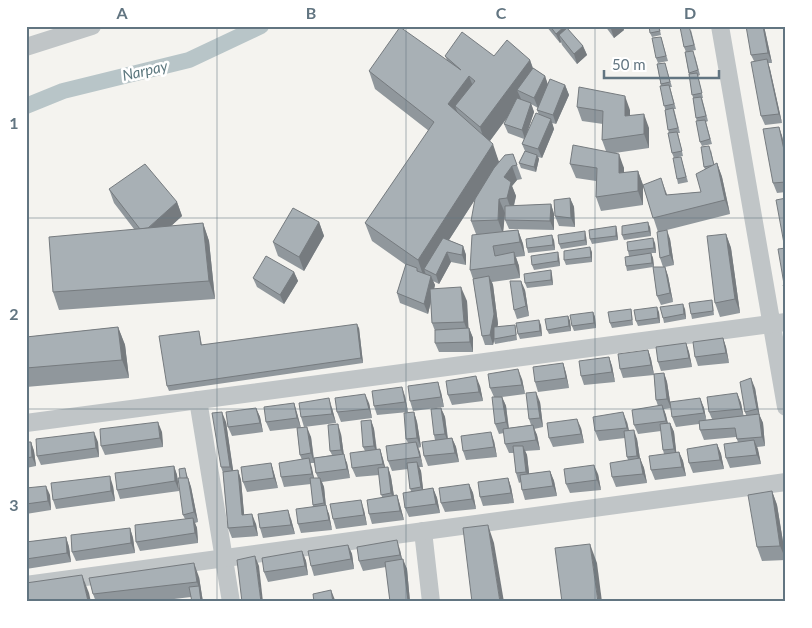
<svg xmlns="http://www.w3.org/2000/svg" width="812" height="628" font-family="Lato,sans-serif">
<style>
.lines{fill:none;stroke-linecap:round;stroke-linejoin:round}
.canal{stroke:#b8c5c8;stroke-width:16}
.street{stroke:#c0c5c7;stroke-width:18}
.wall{fill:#90979c;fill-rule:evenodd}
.shaded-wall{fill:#767b7f}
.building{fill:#a8b0b5;stroke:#767b7f}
.grid{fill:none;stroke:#627581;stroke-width:1;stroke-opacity:0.55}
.labels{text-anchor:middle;stroke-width:5;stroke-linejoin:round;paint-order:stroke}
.water-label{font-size:15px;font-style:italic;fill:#5d787f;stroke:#fff}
.neatline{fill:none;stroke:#627581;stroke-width:2}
.grid-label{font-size:16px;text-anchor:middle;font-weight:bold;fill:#627581}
</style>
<rect width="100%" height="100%" fill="#f4f3ef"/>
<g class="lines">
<path class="canal" d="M26,106L63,91L189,60L261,26"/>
<g class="street">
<path d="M720,26L786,407"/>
<path d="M26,47L92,26"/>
<path d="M198,400L231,602"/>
<path d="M26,423L786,322"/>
<path d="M423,531L431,602"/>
<path d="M26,585L786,482"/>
</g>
</g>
<g class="wall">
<path d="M546,26H566L567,29L583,46L587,55L577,64L562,45L561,42L560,43Z"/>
<path d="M605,26H622L624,30L614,38Z"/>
<path d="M659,26L661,35L652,37L650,33Z"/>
<path d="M764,26L772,63H768L770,69L782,123L765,125L761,116L754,61L751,55Z"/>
<path d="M691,30L696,50L686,52L684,47Z"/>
<path d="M661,37L668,61L658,63L656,58Z"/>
<path d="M685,52L695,56L700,75L698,76L703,98H702L708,121L706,122L712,144L702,146L700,142L693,98Z"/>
<path d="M445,56H494L530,60L533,68L545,76L548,85H565L569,95L556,124L552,123L554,129L542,158L538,157L539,159L536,172L521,168L519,163L525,151L522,144L524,139L508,133L504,124L509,115L490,141L499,162L513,154L522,179L517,180L512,186L516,196L514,206L551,204L554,214V230L509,229L505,220V213L503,231L518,230L523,244L525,256L516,257L519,266L520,278L492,282L493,285L498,324L497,327L515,325L516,330L517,340L495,344L494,341L493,345H485L482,336L473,279L470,270L476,234L471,221L478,195L449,240L463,246L466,255V265L451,262L439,284L433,281L435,285L434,289L467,301L468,328H469L473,338V352H439L435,343V331L432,323L431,301L428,314L400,303L397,293L406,265L372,241L365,223L429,131L375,89L369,71L447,60ZM531,104L538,108L537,110L539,115L527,133L534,112Z"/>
<path d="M665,63L672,87H670L676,109H674L680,133H678L683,156L674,158L672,153L665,109L657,64Z"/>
<path d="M577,107L630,110V116L649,128V148L615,153L624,168V173L638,171L643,185L666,192L667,195L701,192L705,169L704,167L711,150L714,165L717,163L722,177L730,214L663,231L670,239L674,265L665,267L668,276L673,302L661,305L657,296L653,267L627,271L626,266L629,256L628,251L655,243L656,253H651L653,258L654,267H663L660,258L658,232L643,186V205L601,211L596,197V181L576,178L570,164L606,151L602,140L603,124L582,121Z"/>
<path d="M779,127L782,136L786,153V192L777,193L773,183Z"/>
<path d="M681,157L688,182L678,184L677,179Z"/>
<path d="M109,189L177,202L182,216L171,226L203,223L209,241L215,299L59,310L53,292L134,229L114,203Z"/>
<path d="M570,198L574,207L575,227L559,226L555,216Z"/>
<path d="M786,198V295L783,286L784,284Z"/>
<path d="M319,222L324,236L304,271L278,256L273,242Z"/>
<path d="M616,226L617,231L618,240L592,244L590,239Z"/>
<path d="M650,227L651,236L624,240L622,235Z"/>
<path d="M726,234L731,248L740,313L720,317L715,303Z"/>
<path d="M586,236L587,245L561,249L559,244Z"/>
<path d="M554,240L555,250L528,253L527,248Z"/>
<path d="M592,252V262L566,265L564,260Z"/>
<path d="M559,257L560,266L534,270L532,265Z"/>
<path d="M551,270L552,275L553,285L527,288L525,283Z"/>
<path d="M294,272L298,281L284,304L257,287L253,278Z"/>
<path d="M525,290L529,316L517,319L514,310Z"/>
<path d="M713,305L714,315L692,319L691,314Z"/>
<path d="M631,309L632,314L633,325L612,328L610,323Z"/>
<path d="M685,309L686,319L664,323L663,318Z"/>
<path d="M593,312L595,317L596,328L574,331L572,326Z"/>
<path d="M659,312L660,323L638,326L636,321Z"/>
<path d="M568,316L570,321L571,331L549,334L547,330Z"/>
<path d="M541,325L542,336L520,339L518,334Z"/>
<path d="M118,327L125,345L129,378L26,387V337Z"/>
<path d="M359,328L363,363L169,391L167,386L200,335L202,345Z"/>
<path d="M723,338L726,347L729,363L698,366L695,357Z"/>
<path d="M686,343L689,352L692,367L661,371L658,362Z"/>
<path d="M648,350L651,359L654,374L664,373L667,382L671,408L664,409L668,423H670L674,432L676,452H679L683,461L686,476L655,480L651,470L664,454L663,450L661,431L638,434L634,425L658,406L656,400L654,375L623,378L620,369Z"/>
<path d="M609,357L612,366L615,382L584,385L581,376Z"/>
<path d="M563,363L566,373L569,388L538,392L535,382Z"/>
<path d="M522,379L525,394L502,397L506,406L509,428L531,425L529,419L540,402L543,427L534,429L537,435L540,450L525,451L527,455L529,474L550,471L554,481L557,496L525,500L522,490L521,482L519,483L516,473L514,453H509L505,444L504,433L499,434L495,424L494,397L490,388Z"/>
<path d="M480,386L483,401L452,405L448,395Z"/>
<path d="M755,388L759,414L763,423L765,446L757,447L761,464L730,468L726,458L738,442L736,437L704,440L700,430L699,424L676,427L672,417L700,398L704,408L706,420L712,419L709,412L737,393L741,403L743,415H746L745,412Z"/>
<path d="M441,392L444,407L413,411L410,401Z"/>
<path d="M405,396L408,412L377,415L374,406Z"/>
<path d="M294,403L297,413L301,428L311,437L314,458L332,455L330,451L341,434L344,456L347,463L350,478L322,482L324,487L326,507L329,514L332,530L301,533L298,524L313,506L311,484L284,487L281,477L302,460L300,455L297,428L270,431L266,422ZM310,463H314L316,473L318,478H314Z"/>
<path d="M369,403L372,418L341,422L337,412Z"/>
<path d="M256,408L260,417L263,432L232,436L228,427Z"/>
<path d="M332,408L336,423L304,427L301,417Z"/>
<path d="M441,408L445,417L448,438H452L456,447L459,462L428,466L424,456L435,440L434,435Z"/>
<path d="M414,412L417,422L421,447L418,448L423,467H419L421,471L423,490L433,488L437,498L440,513L409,517L405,508L411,492L408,469L392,471L388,461L408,443L406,439Z"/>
<path d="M371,420L374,429L377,450L380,449L383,459L385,468L388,467L391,477L394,496L397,495L400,505L404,520L372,524L369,514L382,497L379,475L356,477L352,468L365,451L363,447Z"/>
<path d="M226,422L233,471L238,470L241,480L244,515L256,524L258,536L232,538L228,528L223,473L221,467Z"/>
<path d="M627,422L629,430L637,439L640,459L644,468L647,483L616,487L612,477L628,460L627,457L625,438L599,441L595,431Z"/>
<path d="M581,428L584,443L553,447L549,438Z"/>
<path d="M162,432L163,447L105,455L101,446Z"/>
<path d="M494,441L497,457L466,460L463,451Z"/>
<path d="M26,442H31L34,451L36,466L26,468Z"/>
<path d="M98,442L99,457L41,465L37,456Z"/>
<path d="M717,444L721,454L724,469L693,473L689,463Z"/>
<path d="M271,463L274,473L278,488L247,492L243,482Z"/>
<path d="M174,466L177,475L179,491L120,499L117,490Z"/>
<path d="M186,472L191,487L198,522L195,523L197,528L198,543L140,551L136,542L185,519L183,515L180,478Z"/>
<path d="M598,474L601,490L570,493L566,484Z"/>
<path d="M508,478L511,487L514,503L483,506L480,497Z"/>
<path d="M469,484L473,493L476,509L445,512L441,503Z"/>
<path d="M113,486L115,501L56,509L53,500Z"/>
<path d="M26,488L50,495L51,510L26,514Z"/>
<path d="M772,491L777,505L786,560L762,561L757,547Z"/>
<path d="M364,510L367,525L336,529L333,519Z"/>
<path d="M291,519L295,534L263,538L260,528Z"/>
<path d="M130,528L133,538L135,553L76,561L72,552Z"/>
<path d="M66,537L69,547L71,562L26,569V542Z"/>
<path d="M348,545L352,554L354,569L314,576L311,566Z"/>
<path d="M400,550L402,559L407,569L410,602H390L386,567L363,571L359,561Z"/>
<path d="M302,551L306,561L308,575L268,582L264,572Z"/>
<path d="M199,577L203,602L191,597L149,602H96L93,594Z"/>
</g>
<g class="shaded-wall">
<path d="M565,26H566L569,35H559L561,42L560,43L556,34Z"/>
<path d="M614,26H622L624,30L614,38L611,29Z"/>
<path d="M763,26H764L772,63L768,53Z"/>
<path d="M583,46L587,55L577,64L574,54Z"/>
<path d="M767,59L770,69L782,123L779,114Z"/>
<path d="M530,60L536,78L517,90L521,99L486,146L480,127Z"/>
<path d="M469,76L476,94L455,106L459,116L448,104Z"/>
<path d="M545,76L548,85L538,108L534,98Z"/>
<path d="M565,85L569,95L556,124L553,115Z"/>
<path d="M625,96L630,110V130L625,116Z"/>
<path d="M531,103L534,112L525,139L522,130Z"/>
<path d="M644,114L649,128V148L644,134Z"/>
<path d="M551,119L554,129L542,158L538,149Z"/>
<path d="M779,127L782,136L786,153V159Z"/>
<path d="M493,144L499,162L429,271L424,269L426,275L424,278L418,260Z"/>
<path d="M619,154L624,168V187L619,173Z"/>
<path d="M537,155L539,159L536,172L534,167Z"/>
<path d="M717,163L722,177L730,214L725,200Z"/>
<path d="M512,166L517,180L512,186L516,196L512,212L507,198L504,177Z"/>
<path d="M638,171L643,185V205L638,191Z"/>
<path d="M661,178L666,192L671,209L666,195Z"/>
<path d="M570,198L574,207L575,227L571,218Z"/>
<path d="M499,199L505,213L503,234L498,220Z"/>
<path d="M177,202L182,216L148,247L143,233Z"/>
<path d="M551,204L554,214V230L550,221Z"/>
<path d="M319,222L324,236L304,271L299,257Z"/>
<path d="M648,222L650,227L651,236L649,231Z"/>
<path d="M203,223L209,241L215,299L209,281Z"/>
<path d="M616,226L617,231L618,240L616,236Z"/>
<path d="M518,230L523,244L525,256L520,242Z"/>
<path d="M667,230L670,239L674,265L670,255Z"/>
<path d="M585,231L586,236L587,245L585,240Z"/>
<path d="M726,234L731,248L740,313L735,299Z"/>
<path d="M552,235L554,240L555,250L553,245Z"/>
<path d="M653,238L655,243L656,253L654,248Z"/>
<path d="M463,246L466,255V265L462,255Z"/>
<path d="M590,247L592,252V262L591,257Z"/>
<path d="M447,252L451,262L439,284L436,275Z"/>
<path d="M514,252L519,266L520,278L515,264Z"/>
<path d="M558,252L559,257L560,266L558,261Z"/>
<path d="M651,253L653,258L654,267L652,263Z"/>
<path d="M665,267L668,276L673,302L670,293Z"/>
<path d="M551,270L552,275L553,285L551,280Z"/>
<path d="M294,272L298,281L284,304L280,295Z"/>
<path d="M431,276L435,285L428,314L424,304Z"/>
<path d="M489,276L493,285L498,324L495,339H494V341L493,345L490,335Z"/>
<path d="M521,281L525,290L529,316L526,306Z"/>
<path d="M461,287L467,301L469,336L464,322Z"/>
<path d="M683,304L685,309L686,319L684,314Z"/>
<path d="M657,307L659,312L660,323L658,318Z"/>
<path d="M593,312L595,317L596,328L594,323Z"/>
<path d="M568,316L570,321L571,331L569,326Z"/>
<path d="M539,320L541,325L542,336L540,331Z"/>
<path d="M357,324L359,328L363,363L361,358Z"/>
<path d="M118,327L125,345L129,378L122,360Z"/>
<path d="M469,328L473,338V352L470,342Z"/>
<path d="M723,338L726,347L729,363L726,353Z"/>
<path d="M686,343L689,352L692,367L689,358Z"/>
<path d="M648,350L651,359L654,375L651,365Z"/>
<path d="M609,357L612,366L615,382L612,372Z"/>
<path d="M563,363L566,373L569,388L566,378Z"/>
<path d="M518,369L522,379L525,394L522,385Z"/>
<path d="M664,373L667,382L671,408L667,399Z"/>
<path d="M476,376L480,386L483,401L479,392Z"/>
<path d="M751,378L755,388L760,417L759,414L763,423L765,446L762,437L760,418L757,409Z"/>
<path d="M438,382L441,392L444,407L441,397Z"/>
<path d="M402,387L405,396L408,412L405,402Z"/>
<path d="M536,392L540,402L543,427L540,418Z"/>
<path d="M737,393L741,403L744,418L741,409Z"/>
<path d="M365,394L369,403L372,418L369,409Z"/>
<path d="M502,397L506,406L509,432L506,422Z"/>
<path d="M329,398L332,408L336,423L332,414Z"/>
<path d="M700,398L704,408L707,423L704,413Z"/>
<path d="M294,403L297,413L301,428L297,418Z"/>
<path d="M662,405L666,415L669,430L666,421Z"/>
<path d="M256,408L260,417L263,432L260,423Z"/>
<path d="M441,408L445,417L448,443L445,434Z"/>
<path d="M222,412L226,422L234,476L230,467Z"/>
<path d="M414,412L417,422L421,447L417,438Z"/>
<path d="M623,412L627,422L630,437L627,428Z"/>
<path d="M577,419L581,428L584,443L581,434Z"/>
<path d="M371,420L374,429L377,455L374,446Z"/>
<path d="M158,422L162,432L163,447L160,438Z"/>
<path d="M670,423L674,432L677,458L674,449Z"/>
<path d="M338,424L341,434L344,456L347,463L350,478L341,450Z"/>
<path d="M533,425L537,435L540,450L536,440Z"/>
<path d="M307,427L311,437L314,463L311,453Z"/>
<path d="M634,430L637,439L641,465L637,456Z"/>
<path d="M94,432L98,442L99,457L96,448Z"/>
<path d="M491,432L494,441L497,457L494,447Z"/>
<path d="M452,438L456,447L459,462L455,453Z"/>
<path d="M754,440L758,449L761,464L757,455Z"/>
<path d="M31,442L34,451L36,466L32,457Z"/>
<path d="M416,442L420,452L423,467L420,457Z"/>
<path d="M717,444L721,454L724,469L720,460Z"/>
<path d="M523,446L527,455L530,481L526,472Z"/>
<path d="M380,449L383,459L387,474L383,464Z"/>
<path d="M679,452L683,461L686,476L682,467Z"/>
<path d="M309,458L312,468L315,483L312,474Z"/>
<path d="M640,458L644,468L647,483L643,474Z"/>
<path d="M417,462L421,471L424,497L421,487Z"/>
<path d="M271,463L274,473L278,488L274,478Z"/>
<path d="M594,465L598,474L601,490L597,480Z"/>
<path d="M174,466L177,475L179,491L175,481Z"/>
<path d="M388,467L391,477L395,503L391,493Z"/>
<path d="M238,470L241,480L245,524L242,515Z"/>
<path d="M550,471L554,481L557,496L553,486Z"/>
<path d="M110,476L113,486L115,501L111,491Z"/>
<path d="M188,478L191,487L198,522L194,512Z"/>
<path d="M320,478L324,487L326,507L329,514L332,530L324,503Z"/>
<path d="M508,478L511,487L514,503L511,493Z"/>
<path d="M469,484L473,493L476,509L472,499Z"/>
<path d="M46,486L50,495L51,510L48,501Z"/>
<path d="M433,488L437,498L440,513L436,504Z"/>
<path d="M772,491L777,505L786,560L780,546Z"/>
<path d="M397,495L400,505L404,520L400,511Z"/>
<path d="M361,500L364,510L367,525L364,515Z"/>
<path d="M288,510L291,519L295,534L291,525Z"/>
<path d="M252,514L256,524L258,536L254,526Z"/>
<path d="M193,518L197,528L198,543L195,533Z"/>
<path d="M488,525L494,543L504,602H500Z"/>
<path d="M130,528L133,538L135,553L131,543Z"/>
<path d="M66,537L69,547L71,562L67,553Z"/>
<path d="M397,540L400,550L403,564L400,555Z"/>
<path d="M590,544L597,563L602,602H598Z"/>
<path d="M348,545L352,554L354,569L351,559Z"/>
<path d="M302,551L306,561L308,575L305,566Z"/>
<path d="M255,556L259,566L263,602H261Z"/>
<path d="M403,559L407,569L410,602H408V601Z"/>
<path d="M194,563L199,577L202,596L197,582Z"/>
<path d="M82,575L89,593L91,602H88Z"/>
<path d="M199,586L202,596L203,602H201Z"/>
<path d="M331,590L335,600V602H333Z"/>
</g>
<g class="building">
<path d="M550,26H565L556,34Z"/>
<path d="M649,26H658L660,31L650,33Z"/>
<path d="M689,26L694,45L684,47L680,27Z"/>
<path d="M746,26H763L768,53L751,55Z"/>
<path d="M400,27L461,70L445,56L462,32L494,56L507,40L530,60L480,127L455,106L475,81L469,76L448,104L493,144L418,260L365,223L434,122L369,71Z"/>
<path d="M567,28L583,46L574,54L559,35Z"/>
<path d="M661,37L666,56L656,58L652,38Z"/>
<path d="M693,51L698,70L689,73L685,52Z"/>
<path d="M767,59L779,114L761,116L751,62Z"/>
<path d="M665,63L670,82L661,84L657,64Z"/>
<path d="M533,68L545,76L534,98L517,90Z"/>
<path d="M697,73L702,93L692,95L689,74Z"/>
<path d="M550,79L565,85L553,115L537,110Z"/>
<path d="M669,85L674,104L664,106L660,86Z"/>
<path d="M579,87L625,96V116L644,114V134L602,140L603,111L577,107Z"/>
<path d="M701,97L706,116L696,118L693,98Z"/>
<path d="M517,98L531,103L522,130L504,124Z"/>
<path d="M673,108L678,128L668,130L665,110Z"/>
<path d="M536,113L551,119L538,149L522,144Z"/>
<path d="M705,120L710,139L700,142L696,121Z"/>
<path d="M779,127L786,159V182L773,183L763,129Z"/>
<path d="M677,132L682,151L672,153L668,133Z"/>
<path d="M573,145L619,154V173L638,171V191L596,197L597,168L570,164Z"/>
<path d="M709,146L714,165L704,167L701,147Z"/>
<path d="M525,151L537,155L534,167L519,163Z"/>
<path d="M513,154L517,165L512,166L504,177L511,182L507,198L499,199L498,220L471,221L475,199L494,168L505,155Z"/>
<path d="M681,157L686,177L677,179L673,158Z"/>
<path d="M717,163L725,200L653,218L643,185L661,178L666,195L701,192L696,174Z"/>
<path d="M145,164L177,202L148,228L140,229L109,189Z"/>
<path d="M570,198L571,218L555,216L554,200Z"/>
<path d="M786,198V248L785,249L776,200Z"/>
<path d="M551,204L550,221L505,220V206Z"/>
<path d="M293,208L319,222L299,257L273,242Z"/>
<path d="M648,222L649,231L622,235V226Z"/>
<path d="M203,223L209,281L53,292L49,237Z"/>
<path d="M616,226V236L590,239L589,230Z"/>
<path d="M518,230L520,242L493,246L495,256L514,252L515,264L470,270L472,235Z"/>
<path d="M667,230L670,255L660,258L657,232Z"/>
<path d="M585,231V240L559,244L558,235Z"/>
<path d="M726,234L735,299L715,303L707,236Z"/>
<path d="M552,235L553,245L527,248L526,239Z"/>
<path d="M443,238L463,246L462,255L447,252L436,275L424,269Z"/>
<path d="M653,238L654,248L628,251L627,242Z"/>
<path d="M590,247L591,257L564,260V251Z"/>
<path d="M786,248V286H783L784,284L778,249Z"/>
<path d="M558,252V261L532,265L531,256Z"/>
<path d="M651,253L652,263L626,266L625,257Z"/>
<path d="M266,256L294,272L280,295L253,278Z"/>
<path d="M406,264L417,268V271L431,276L424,304L397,293Z"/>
<path d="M653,267H665L670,293L657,296Z"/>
<path d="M551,270V280L525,283L524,274Z"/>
<path d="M489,276L494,314L490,335L482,336L473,279Z"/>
<path d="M510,281H521L526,306L514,310Z"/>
<path d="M461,287L464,322L432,323L430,289Z"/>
<path d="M712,300L713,311L691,314L689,303Z"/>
<path d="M683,304L684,314L663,318L660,307Z"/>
<path d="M657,307L658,318L636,321L634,310Z"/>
<path d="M631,309L632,320L610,323L608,312Z"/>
<path d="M593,312L594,323L572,326L570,315Z"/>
<path d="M568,316L569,326L547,330L545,319Z"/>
<path d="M539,320L540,331L518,334L516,323Z"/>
<path d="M357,324L361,358L167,386L159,336L199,331L201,345Z"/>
<path d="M515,325L516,335L494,339V327Z"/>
<path d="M118,327L122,360L26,368V337Z"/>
<path d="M469,328L470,342L435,343V330Z"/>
<path d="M723,338L726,353L695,357L693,342Z"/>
<path d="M686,343L689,358L658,362L656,347Z"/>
<path d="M648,350L651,365L620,369L618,354Z"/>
<path d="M609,357L612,372L581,376L579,361Z"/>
<path d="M563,363L566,378L535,382L533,367Z"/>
<path d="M518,369L522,385L490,388L488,374Z"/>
<path d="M664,373L667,399L656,400L654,374Z"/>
<path d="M476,376L479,392L448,395L446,381Z"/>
<path d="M751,378L757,409L745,412L740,382Z"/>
<path d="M438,382L441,397L410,401L408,386Z"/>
<path d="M402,387L405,402L374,406L372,391Z"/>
<path d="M536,392L540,418L529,419L526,393Z"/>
<path d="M737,393L741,409L709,412L707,397Z"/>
<path d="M365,394L369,409L337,412L335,398Z"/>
<path d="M492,397H502L506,422L495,424Z"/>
<path d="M329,398L332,414L301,417L299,403Z"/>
<path d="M700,398L704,413L672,417L670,402Z"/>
<path d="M294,403L297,418L266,422L264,407Z"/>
<path d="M662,405L666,421L634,425L632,410Z"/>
<path d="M256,408L260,423L228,427L226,412Z"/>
<path d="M441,408L445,434L434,435L431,409Z"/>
<path d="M222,412L230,467H221L212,413Z"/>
<path d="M414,412L417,438L406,439L404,413Z"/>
<path d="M623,412L627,428L595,431L593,417Z"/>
<path d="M759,414L762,437L737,439L735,428L700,430L699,421Z"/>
<path d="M577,419L581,434L549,438L547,423Z"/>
<path d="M371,420L374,446L363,447L361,421Z"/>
<path d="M158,422L160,438L101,446L100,429Z"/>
<path d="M670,423L674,449L663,450L660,424Z"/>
<path d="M338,424L341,450L330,451L328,425Z"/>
<path d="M533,425L536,440L505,444L503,429Z"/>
<path d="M307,427L311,453L300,455L297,428Z"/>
<path d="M634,430L637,456L627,457L624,431Z"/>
<path d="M94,432L96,448L37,456L36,439Z"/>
<path d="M491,432L494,447L463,451L461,436Z"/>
<path d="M452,438L455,453L424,456L422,442Z"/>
<path d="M754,440L757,455L726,458L724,444Z"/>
<path d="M26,442H31L32,457L26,458Z"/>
<path d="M416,442L420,457L388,461L386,446Z"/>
<path d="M717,444L720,460L689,463L687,449Z"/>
<path d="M513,446H523L526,472L516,473Z"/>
<path d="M380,449L383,464L352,468L350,453Z"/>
<path d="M679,452L682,467L651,470L649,456Z"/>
<path d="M344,454L347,469L316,473L314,458Z"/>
<path d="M309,458L312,474L281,477L279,463Z"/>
<path d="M640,458L643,474L612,477L610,463Z"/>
<path d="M417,462L421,487L410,489L407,463Z"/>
<path d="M271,463L274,478L243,482L241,467Z"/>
<path d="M594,465L597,480L566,484L564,469Z"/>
<path d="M174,466L175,481L117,490L115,473Z"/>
<path d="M388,467L391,493L381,495L378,468Z"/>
<path d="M185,468L187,478L180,479L179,469Z"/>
<path d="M238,470L242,515L252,514L254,526L228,528L223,472Z"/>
<path d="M550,471L553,486L522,490L520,475Z"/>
<path d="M110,476L111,491L53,500L51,483Z"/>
<path d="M178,478H188L194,512L183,515Z"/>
<path d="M310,478H320L324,503L313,505Z"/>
<path d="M508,478L511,493L480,497L478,482Z"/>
<path d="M469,484L472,499L441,503L439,488Z"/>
<path d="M46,486L48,501L26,504V488Z"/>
<path d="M433,488L436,504L405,508L403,493Z"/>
<path d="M772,491L780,546L757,547L748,495Z"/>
<path d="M397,495L400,511L369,514L367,500Z"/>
<path d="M361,500L364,515L333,519L330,504Z"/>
<path d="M326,505L329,520L298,524L296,509Z"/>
<path d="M288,510L291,525L260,528L258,514Z"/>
<path d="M193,518L195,533L136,542L135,525Z"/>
<path d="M488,525L500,602H472L463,528Z"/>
<path d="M130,528L131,543L72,552L71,535Z"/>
<path d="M66,537L67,553L26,559V542Z"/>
<path d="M397,540L400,555L359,561L357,547Z"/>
<path d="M590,544L598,602H562L555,548Z"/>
<path d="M348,545L351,559L311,566L308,551Z"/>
<path d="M302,551L305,566L264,572L262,558Z"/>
<path d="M255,556L261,602H242L237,560Z"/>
<path d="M403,559L408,601L390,602L385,562Z"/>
<path d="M194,563L197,582L93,594L89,578Z"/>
<path d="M82,575L88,601L26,602V583Z"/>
<path d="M199,586L201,602H192L189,587Z"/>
<path d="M331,590L333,602H314L313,594Z"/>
</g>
<path class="grid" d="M217,26V602M406,26V602M595,26V602M26,218H786M26,409H786"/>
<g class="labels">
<g class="water-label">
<text transform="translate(145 71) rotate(-13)" y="5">Narpay</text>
</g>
</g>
<rect width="812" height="628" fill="none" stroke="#ffffff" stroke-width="55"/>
<path d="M604 70v8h115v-8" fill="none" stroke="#627581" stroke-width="2.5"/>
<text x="612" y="70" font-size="15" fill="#627581" stroke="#ffffff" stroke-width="4" paint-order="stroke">50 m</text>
<rect x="28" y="28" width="756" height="572" class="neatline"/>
<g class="grid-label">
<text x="122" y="19">A</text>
<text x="311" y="19">B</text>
<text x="501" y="19">C</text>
<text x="690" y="19">D</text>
<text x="14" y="129">1</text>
<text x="14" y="320">2</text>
<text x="14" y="511">3</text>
</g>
</svg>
